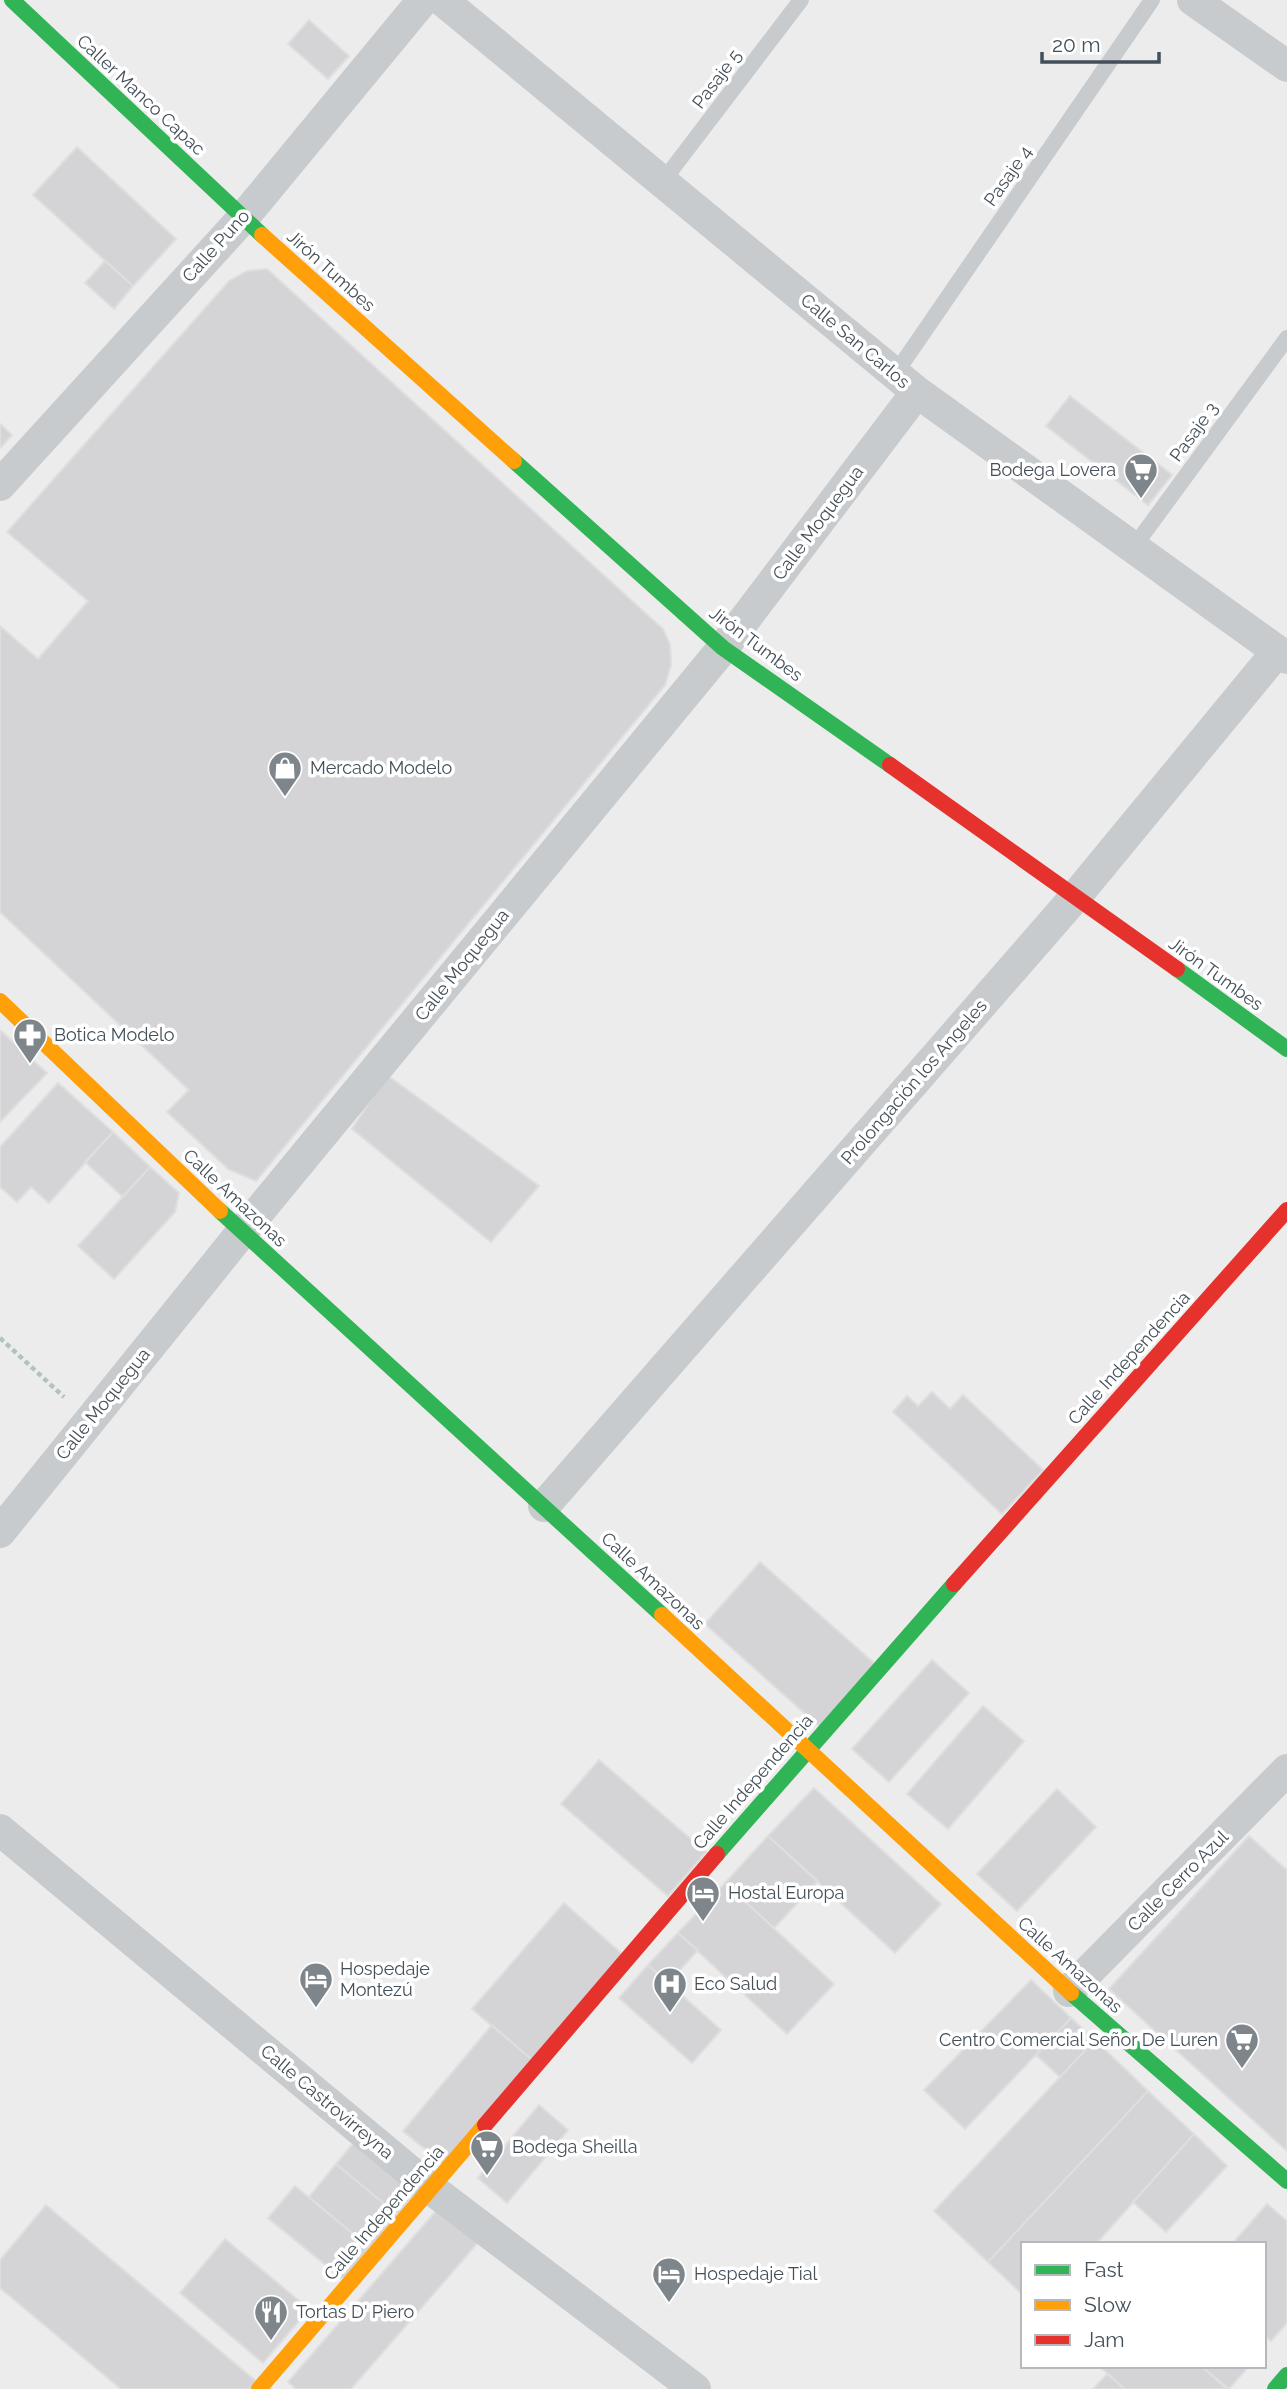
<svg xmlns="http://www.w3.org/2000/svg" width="1287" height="2389" font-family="Raleway,sans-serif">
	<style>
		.building { fill: #d4d4d7; stroke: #dededf; stroke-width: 2 }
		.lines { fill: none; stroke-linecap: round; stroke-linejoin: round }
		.path { stroke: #b4c2bd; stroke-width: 4.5; stroke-dasharray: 5 3.5; stroke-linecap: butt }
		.lane { stroke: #c8cbcd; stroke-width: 16 }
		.street { stroke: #c8cbcd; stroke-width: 32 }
		.fast { stroke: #30b455; stroke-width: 16 }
		.slow { stroke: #ff9f0a; stroke-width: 16 }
		.jam { stroke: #e5322d; stroke-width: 16 }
		.labels { text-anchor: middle; stroke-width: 7; stroke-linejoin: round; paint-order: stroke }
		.street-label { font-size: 18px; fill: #434f59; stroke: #fff }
		.poi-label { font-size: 18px; fill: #434f59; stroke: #fff; text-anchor: start }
	</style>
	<rect width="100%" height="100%" fill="#edecec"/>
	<path class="building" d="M309,20L349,56L328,79L288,44Z
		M77,147L176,239L133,286L33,195Z
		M105,261L133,286L114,309L85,283Z
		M267,269L663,629L670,644L671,665L665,685L256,1181L228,1169L167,1112L189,1090L0,912V626L38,659L88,601L7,532L229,281L247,271Z
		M1070,396L1172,475L1148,505L1046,426Z
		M0,424L12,435L0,448Z
		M1,1031L47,1073L0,1122V1032Z
		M387,1075L539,1186L491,1242L352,1129Z
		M58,1083L113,1132L49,1203L31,1187L17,1202L0,1187V1147Z
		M113,1132L150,1167L123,1197L85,1162Z
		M150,1167L179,1193L175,1212L114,1279L78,1246Z
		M932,1392L950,1409L963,1395L1043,1470L1002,1514L893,1412L907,1396L918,1406Z
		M760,1562L882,1670L821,1728L705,1624Z
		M932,1660L969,1693L889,1782L852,1749Z
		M983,1706L1024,1741L948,1829L907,1794Z
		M599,1760L706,1852L668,1896L561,1804Z
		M814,1788L941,1904L895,1953L768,1836Z
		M1057,1789L1096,1827L1017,1911L977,1874Z
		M768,1836L818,1881L774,1928L725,1883Z
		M1249,1836L1287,1870V2151L1109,1989Z
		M725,1883L834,1984L787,2034L678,1933Z
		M564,1903L628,1959L537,2064L472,2009Z
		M678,1933L698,1950L668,1983L648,1965Z
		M648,1965L721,2030L692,2063L619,1998Z
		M1031,1980L1071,2018L965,2129L924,2090Z
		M1071,2018L1095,2040L1060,2077L1036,2055Z
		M492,2025L537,2064L448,2168L403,2131Z
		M1095,2040L1148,2091L988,2262L934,2211Z
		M1148,2091L1194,2134L1096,2244H1023V2295L988,2262Z
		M539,2105L568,2130L507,2203L478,2178Z
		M1194,2134L1227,2166L1166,2232L1133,2202Z
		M360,2135L417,2191L398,2215L336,2164Z
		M336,2164L398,2215L370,2248L309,2197Z
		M295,2186L370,2248L344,2280L268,2218Z
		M442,2204L482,2238L351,2389H296L288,2382Z
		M1267,2204L1287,2221V2323L1271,2341L1264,2335V2244H1232Z
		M46,2205L257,2382L251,2389H121L0,2288V2260Z
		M225,2239L309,2309L263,2363L180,2293Z
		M1099,2366H1201L1227,2389H1125Z
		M1201,2366H1249L1229,2389Z
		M1107,2374L1125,2389H1093Z"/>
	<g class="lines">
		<path class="path" d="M0,1338L64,1397"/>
		<path class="lane" d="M663,181L801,0
			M895,374L1152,0
			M1133,548L1287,338"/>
		<path class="street" d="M442,0L917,392L1287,658
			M1193,0L1287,66
			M0,485L243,218L423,0
			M544,1506L1076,896L1277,652
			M0,1532L242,1232L723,648L917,392
			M0,1830L430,2188L695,2389
			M1069,1991L1287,1770"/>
		<path class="fast" d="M12,0L262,235
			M514,461L723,648L890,765
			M1177,969L1287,1049
			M220,1211L662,1615
			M717,1854L954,1584
			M1071,1993L1287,2181
			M1275,2389L1287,2375"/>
		<path class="slow" d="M262,235L514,461
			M0,1001L220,1211
			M662,1615L1071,1993
			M259,2389L485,2125"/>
		<path class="jam" d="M890,765L1177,969
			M954,1584L1287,1210
			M485,2125L717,1854"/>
	</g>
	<defs>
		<g id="supermarket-pin" transform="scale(1.75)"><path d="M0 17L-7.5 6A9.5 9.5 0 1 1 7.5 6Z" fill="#7e868c" stroke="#fff"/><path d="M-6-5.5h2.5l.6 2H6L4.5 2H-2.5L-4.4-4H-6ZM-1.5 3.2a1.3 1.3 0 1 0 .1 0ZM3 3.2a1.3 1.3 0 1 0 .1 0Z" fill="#fff"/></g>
		<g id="shop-pin" transform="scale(1.75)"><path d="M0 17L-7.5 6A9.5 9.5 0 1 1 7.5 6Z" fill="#7e868c" stroke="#fff"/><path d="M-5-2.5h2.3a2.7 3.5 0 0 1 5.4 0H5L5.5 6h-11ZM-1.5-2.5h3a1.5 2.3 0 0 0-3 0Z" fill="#fff"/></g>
		<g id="pharmacy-pin" transform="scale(1.75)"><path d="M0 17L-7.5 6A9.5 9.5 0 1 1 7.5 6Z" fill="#7e868c" stroke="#fff"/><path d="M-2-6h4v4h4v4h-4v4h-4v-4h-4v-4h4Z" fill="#fff"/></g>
		<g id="hotel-pin" transform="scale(1.75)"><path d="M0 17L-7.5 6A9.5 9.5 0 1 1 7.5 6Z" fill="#7e868c" stroke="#fff"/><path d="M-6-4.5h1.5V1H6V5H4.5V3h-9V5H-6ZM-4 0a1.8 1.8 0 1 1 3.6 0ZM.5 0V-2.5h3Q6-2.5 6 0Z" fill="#fff"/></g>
		<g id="hospital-pin" transform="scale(1.75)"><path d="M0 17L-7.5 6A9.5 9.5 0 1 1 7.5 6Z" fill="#7e868c" stroke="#fff"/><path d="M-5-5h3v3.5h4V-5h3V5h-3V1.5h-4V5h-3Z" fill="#fff"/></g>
		<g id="restaurant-pin" transform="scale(1.75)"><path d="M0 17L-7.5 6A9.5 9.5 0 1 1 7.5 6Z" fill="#7e868c" stroke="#fff"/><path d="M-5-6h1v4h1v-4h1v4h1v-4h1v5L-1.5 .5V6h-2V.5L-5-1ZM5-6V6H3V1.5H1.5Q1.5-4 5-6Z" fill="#fff"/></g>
	</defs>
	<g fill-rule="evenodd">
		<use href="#supermarket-pin" x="1141" y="470"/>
		<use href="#shop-pin" x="285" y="768"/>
		<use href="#pharmacy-pin" x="30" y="1035"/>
		<use href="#hotel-pin" x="703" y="1893"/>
		<use href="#hotel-pin" x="316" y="1979"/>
		<use href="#hospital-pin" x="670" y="1984"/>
		<use href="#supermarket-pin" x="1242" y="2040"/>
		<use href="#supermarket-pin" x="487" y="2147"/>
		<use href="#hotel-pin" x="669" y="2274"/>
		<use href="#restaurant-pin" x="271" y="2312"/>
	</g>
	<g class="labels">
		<g class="street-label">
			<text transform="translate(717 79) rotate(-53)" y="6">Pasaje 5</text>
			<text transform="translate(141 95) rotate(43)" y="6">Caller Manco Capac</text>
			<text transform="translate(1008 176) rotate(-55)" y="6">Pasaje 4</text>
			<text transform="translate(216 246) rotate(-48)" y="6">Calle Puno</text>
			<text transform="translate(331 271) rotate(42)" y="6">Jirón Tumbes</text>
			<text transform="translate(855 341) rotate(40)" y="6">Calle San Carlos</text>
			<text transform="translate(1194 432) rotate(-54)" y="6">Pasaje 3</text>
			<text transform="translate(818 523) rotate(-53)" y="6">Calle Moquegua</text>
			<text transform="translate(756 644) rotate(37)" y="6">Jirón Tumbes</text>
			<text transform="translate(462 965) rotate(-51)" y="6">Calle Moquegua</text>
			<text transform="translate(1216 974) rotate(36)" y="6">Jirón Tumbes</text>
			<text transform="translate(914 1082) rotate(-49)" y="6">Prolongación los Angeles</text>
			<text transform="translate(235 1198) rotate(43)" y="6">Calle Amazonas</text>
			<text transform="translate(1129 1358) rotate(-48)" y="6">Calle Independencia</text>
			<text transform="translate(103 1404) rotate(-51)" y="6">Calle Moquegua</text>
			<text transform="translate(653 1581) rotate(43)" y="6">Calle Amazonas</text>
			<text transform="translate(753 1782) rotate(-49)" y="6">Calle Independencia</text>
			<text transform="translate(1178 1881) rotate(-45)" y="6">Calle Cerro Azul</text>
			<text transform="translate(1070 1965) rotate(42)" y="6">Calle Amazonas</text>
			<text transform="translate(327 2102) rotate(40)" y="6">Calle Castrovirreyna</text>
			<text transform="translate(384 2213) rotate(-49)" y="6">Calle Independencia</text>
		</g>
		<g class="poi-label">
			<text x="1116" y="476" text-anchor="end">Bodega Lovera</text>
			<text x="310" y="774">Mercado Modelo</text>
			<text x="54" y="1041">Botica Modelo</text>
			<text x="728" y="1899">Hostal Europa</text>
			<text x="340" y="1975">Hospedaje<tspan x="340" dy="21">Montezú</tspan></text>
			<text x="694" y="1990">Eco Salud</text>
			<text x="1218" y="2046" text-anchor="end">Centro Comercial Señor De Luren</text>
			<text x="512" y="2153">Bodega Sheilla</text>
			<text x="694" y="2280">Hospedaje Tial</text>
			<text x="296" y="2318">Tortas D' Piero</text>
		</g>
	</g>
	<rect x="1021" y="2242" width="245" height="126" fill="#ffffff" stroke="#b4b9bd" stroke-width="2"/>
	<rect x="1035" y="2265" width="35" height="10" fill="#30b455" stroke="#b4b9bd" stroke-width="2"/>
	<text x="1084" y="2277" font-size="21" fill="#434f59">Fast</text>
	<rect x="1035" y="2300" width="35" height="10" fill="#ff9f0a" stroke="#b4b9bd" stroke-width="2"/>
	<text x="1084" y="2312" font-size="21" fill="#434f59">Slow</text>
	<rect x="1035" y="2335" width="35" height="10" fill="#e5322d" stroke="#b4b9bd" stroke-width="2"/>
	<text x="1084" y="2347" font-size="21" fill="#434f59">Jam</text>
	<path d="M1042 52v10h117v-10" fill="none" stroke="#434f59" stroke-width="3.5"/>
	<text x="1052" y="52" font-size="21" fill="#434f59" stroke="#ffffff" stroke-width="5" paint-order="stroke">20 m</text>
</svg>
